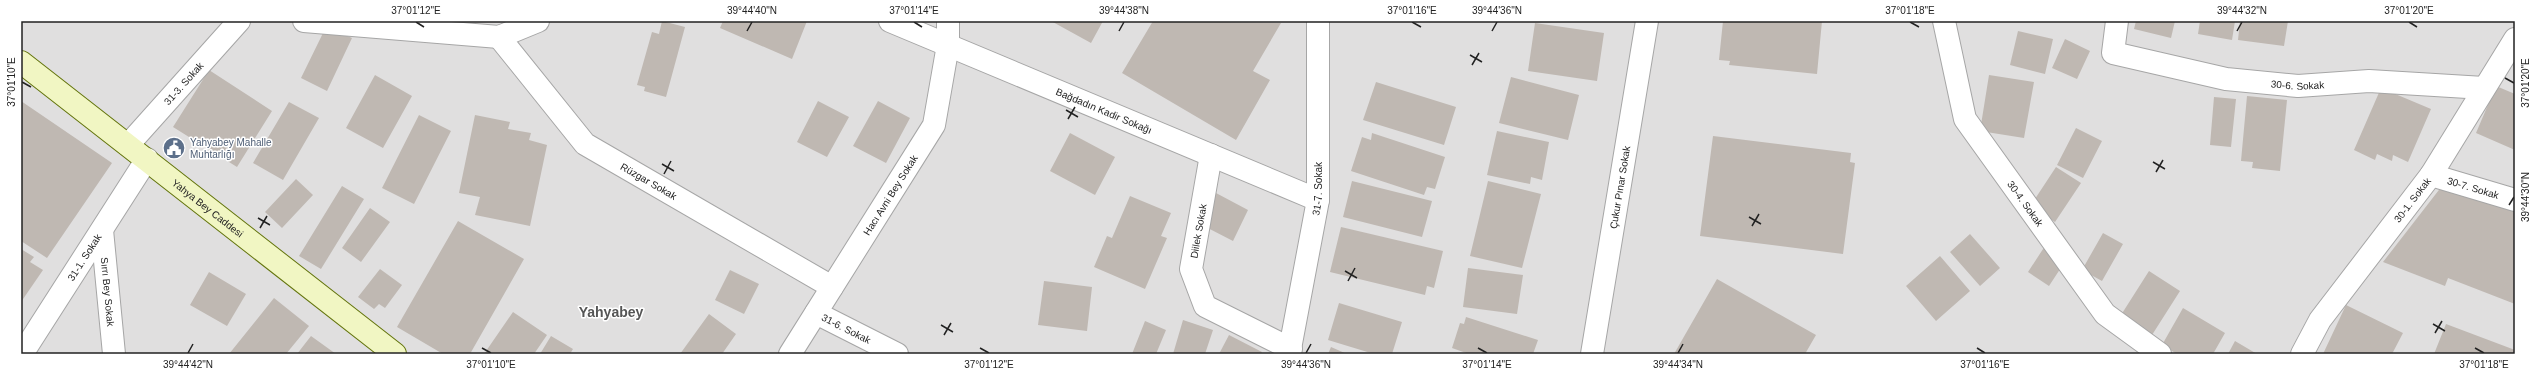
<svg xmlns="http://www.w3.org/2000/svg" width="2536" height="375" font-family="Arial,sans-serif">
	<style>
		.residential { fill: #e0dfdf }
		.building { fill: #bfb8b2 }
		.lines { fill: none; stroke-linecap: round; stroke-linejoin: round }
		.street-casing { stroke: #a6a6a6; stroke-width: 24 }
		.secondary-casing { stroke: #64750d; stroke-width: 24 }
		.street { stroke: #fff; stroke-width: 22 }
		.secondary { stroke: #f1f6c3; stroke-width: 22 }
		.ticks { fill: none; stroke: #222; stroke-width: 1.5 }
		.labels { text-anchor: middle; stroke-width: 3; stroke-linejoin: round; paint-order: stroke }
		.street-label { font-size: 10px; fill: #222; stroke: #fff }
		.service-label { font-size: 10px; fill: #4e5e75; stroke: #fff; text-anchor: start }
		.district-label { font-size: 14px; font-weight: bold; fill: #555; stroke: #fff }
		.neatline { fill: none; stroke: #222; stroke-width: 1.5 }
		.ticks-label { font-size: 10px; text-anchor: middle; fill: #222 }
	</style>
	<rect width="100%" height="100%" fill="#f1efea"/>
	<path class="residential" d="M21,21H2515V354H21Z"/>
	<path class="building" d="M662,21L685,27L666,97L644,91L645,87L637,85L652,32L659,34Z
		M723,21H807L792,59L720,28Z
		M1051,21H1103L1091,43Z
		M1153,21L1281,23L1253,71L1270,80L1236,140L1122,73Z
		M1723,21H1822L1817,74L1729,65L1730,61L1719,60Z
		M2136,21H2175L2171,38L2134,29Z
		M2200,21H2235L2232,40L2198,34Z
		M2240,21H2288L2284,46L2238,40Z
		M1535,23L1604,33L1597,81L1528,71Z
		M334,30L352,38L327,91L301,78L324,31L332,35Z
		M2018,31L2053,39L2045,74L2010,65Z
		M2065,39L2090,51L2077,79L2052,68Z
		M209,70L272,111L237,167L173,127Z
		M375,75L412,96L383,148L346,128Z
		M1989,75L2034,82L2024,138L1980,131Z
		M1511,77L1579,95L1568,140L1499,123Z
		M1376,82L1456,107L1444,145L1363,120Z
		M2496,86L2515,94V150L2476,133Z
		M2381,88L2431,109L2408,162L2393,155L2392,161L2377,154L2375,160L2354,150Z
		M2247,96L2287,100L2280,171L2252,168L2253,162L2241,161Z
		M2214,97L2236,99L2231,147L2210,145Z
		M21,101L112,163L47,258L21,241Z
		M818,101L849,117L827,157L797,142Z
		M878,101L910,118L886,163L853,146Z
		M289,102L319,118L283,180L253,163Z
		M419,115L451,131L414,204L382,188Z
		M475,115L510,122L508,129L531,133L529,140L547,145L530,226L475,215L480,197L459,193Z
		M2076,128L2102,141L2083,178L2057,165Z
		M1497,131L1549,142L1542,180L1531,177L1530,184L1487,175Z
		M1070,133L1115,157L1095,195L1050,171Z
		M1372,133L1445,157L1435,189L1427,187L1424,195L1351,171L1362,137L1371,140Z
		M1713,136L1851,153L1850,162L1855,163L1843,254L1700,236Z
		M2056,167L2081,183L2055,222L2031,205Z
		M296,179L313,195L282,228L265,212Z
		M1352,181L1432,201L1422,237L1343,217Z
		M1488,181L1541,194L1522,268L1470,256Z
		M342,186L364,199L321,269L299,256Z
		M2442,186L2515,206V304L2448,278L2445,286L2383,262Z
		M1216,193L1248,210L1233,241L1200,224Z
		M1130,196L1171,213L1161,236L1167,238L1145,289L1094,267L1107,236L1112,238Z
		M370,208L390,222L361,262L342,248Z
		M458,221L524,259L470,354H443L397,327Z
		M1341,227L1443,251L1434,288L1427,286L1425,295L1330,272Z
		M2103,233L2123,244L2102,281L2082,270Z
		M1970,234L2000,268L1980,286L1950,252Z
		M2045,246L2066,260L2049,286L2028,272Z
		M21,249L34,257L30,262L43,270L21,302Z
		M1940,256L1970,291L1936,321L1906,286Z
		M1468,268L1523,275L1517,314L1463,307Z
		M380,269L402,285L385,308L379,304L374,309L358,297Z
		M730,270L759,284L744,314L715,300Z
		M2149,271L2180,291L2152,335L2121,315Z
		M209,272L246,294L227,326L190,305Z
		M1717,279L1816,335L1805,354H1674Z
		M1044,281L1092,287L1087,331L1038,325Z
		M274,298L309,326L286,354H229Z
		M1339,303L1402,322L1392,354H1374L1328,340Z
		M2346,305L2403,333L2392,354H2323Z
		M2183,308L2225,333L2213,354H2177L2162,345Z
		M513,312L547,335L534,354H484Z
		M709,314L736,334L722,354H680Z
		M1466,317L1538,340L1533,354H1469L1452,348L1460,323L1464,324Z
		M1183,320L1213,330L1205,354H1173Z
		M1145,321L1166,330L1156,354H1132Z
		M2446,324L2515,350V354H2434Z
		M1229,335L1262,352L1261,354H1219Z
		M311,336L336,354H297Z
		M551,336L573,349L570,354H540Z
		M2235,341L2257,354H2228Z
		M1331,347L1347,354H1328Z"/>
	<g class="lines">
		<g class="street-casing">
			<g id="street">
				<path d="M304,21L499,37L538,21"/>
				<path id="s1" d="M890,21L1318,200"/>
				<path id="s2" d="M1944,21L1965,119L2105,314L2160,354"/>
				<path id="s3" d="M2117,21L2113,53L2226,79L2298,86L2369,81L2484,88"/>
				<path id="s4" d="M499,37L585,144L832,287"/>
				<path id="s5" d="M128,145L239,21"/>
				<path d="M1211,155L1191,269L1205,306L1291,349"/>
				<path id="s6" d="M2431,175L2515,200"/>
				<path id="s7" d="M102,230L114,354"/>
				<path id="s8" d="M816,313L897,354"/>
				<path id="s9" d="M22,354L147,159"/>
				<path id="s10" d="M790,354L934,125L948,45V21"/>
				<path id="s11" d="M1289,354L1318,200V21"/>
				<path id="s12" d="M1592,354L1647,21"/>
				<path id="s13" d="M2302,354L2320,320L2431,175L2515,39"/>
			</g>
		</g>
		<g class="secondary-casing">
			<g id="secondary">
				<path id="s14" d="M21,62L395,354"/>
			</g>
		</g>
		<use href="#street" class="street"/>
		<use href="#secondary" class="secondary"/>
	</g>
	<path class="ticks" d="M416,22L424,27M914,22L922,27M1412,22L1421,27M1910,22L1919,27M2409,22L2417,27M747,31L752,22M1119,31L1124,22M1492,31L1497,22M2237,31L2242,22M1470,55L1482,62M1472,65L1479,53M2505,78L2514,83M22,82L31,87M1066,110L1078,117M1068,119L1075,107M2153,162L2165,169M662,164L674,171M2156,172L2163,160M664,174L671,161M2509,205L2514,197M1749,217L1761,224M258,218L270,225M1752,226L1759,214M260,228L267,216M1345,271L1357,278M1348,281L1355,268M2433,324L2445,331M941,325L953,332M2435,333L2442,321M944,335L951,323M482,348L491,353M980,348L989,353M1478,348L1487,353M1977,348L1985,353M2475,348L2484,353M188,353L193,344M1306,353L1311,344M1678,353L1683,344"/>
	<defs>
		<g id="civic-disc" transform="scale(1.15)"><circle r="9.5" fill="#5c6f8a" stroke="#fff"/><path d="M-.6-6.5H3V-4.5H.6V-3L4-1V1h2V6H-6V1h2V-1L-.6-3ZM-1.2 2.5V6h2.4V2.5Z" fill="#fff"/></g>
	</defs>
	<g fill-rule="evenodd">
		<use href="#civic-disc" x="174" y="148"/>
	</g>
	<g class="labels">
		<g class="street-label">
			<text dy="4" stroke="none"><textPath href="#s5" startOffset="83">31-3. Sokak</textPath></text>
			<text dy="4" stroke="none"><textPath href="#s3" startOffset="220">30-6. Sokak</textPath></text>
			<text dy="4" stroke="none"><textPath href="#s1" startOffset="232">Bağdadın Kadir Sokağı</textPath></text>
			<text dy="4" stroke="none"><textPath href="#s4" startOffset="211">Rüzgar Sokak</textPath></text>
			<text dy="4" stroke="none"><textPath href="#s6" startOffset="44">30-7. Sokak</textPath></text>
			<text dy="4" stroke="none"><textPath href="#s12" startOffset="169">Çukur Pınar Sokak</textPath></text>
			<text dy="4" stroke="none"><textPath href="#s11" startOffset="168">31-7. Sokak</textPath></text>
			<text dy="4" stroke="none"><textPath href="#s10" startOffset="188">Hacı Avni Bey Sokak</textPath></text>
			<text dy="4" stroke="none"><textPath href="#s13" startOffset="190">30-1. Sokak</textPath></text>
			<text dy="4" stroke="none"><textPath href="#s2" startOffset="204">30-4. Sokak</textPath></text>
			<text dy="4" stroke="none"><textPath href="#s14" startOffset="237">Yahya Bey Caddesi</textPath></text>
			<text transform="translate(1198 231) rotate(-80)" y="4">Diilek Sokak</text>
			<text dy="4" stroke="none"><textPath href="#s9" startOffset="115">31-1. Sokak</textPath></text>
			<text dy="4" stroke="none"><textPath href="#s7" startOffset="62">Sırrı Bey Sokak</textPath></text>
			<text dy="4" stroke="none"><textPath href="#s8" startOffset="34">31-6. Sokak</textPath></text>
		</g>
		<g class="service-label">
			<text x="190" y="146">Yahyabey Mahalle<tspan x="190" dy="12">Muhtarlığı</tspan></text>
		</g>
		<g class="district-label">
			<text x="611" y="317">Yahyabey</text>
		</g>
	</g>
	<rect width="2536" height="375" fill="none" stroke="#ffffff" stroke-width="44"/>
	<rect x="22" y="22" width="2492" height="331" class="neatline"/>
	<g class="ticks-label">
		<text x="416" y="14">37°01'12"E</text>
		<text x="752" y="14">39°44'40"N</text>
		<text x="914" y="14">37°01'14"E</text>
		<text x="1124" y="14">39°44'38"N</text>
		<text x="1412" y="14">37°01'16"E</text>
		<text x="1497" y="14">39°44'36"N</text>
		<text x="1910" y="14">37°01'18"E</text>
		<text x="2242" y="14">39°44'32"N</text>
		<text x="2409" y="14">37°01'20"E</text>
		<text transform="translate(11 82) rotate(-90)" y="4">37°01'10"E</text>
		<text transform="translate(2525 83) rotate(-90)" y="4">37°01'20"E</text>
		<text transform="translate(2525 197) rotate(-90)" y="4">39°44'30"N</text>
		<text x="188" y="368">39°44'42"N</text>
		<text x="491" y="368">37°01'10"E</text>
		<text x="989" y="368">37°01'12"E</text>
		<text x="1306" y="368">39°44'36"N</text>
		<text x="1487" y="368">37°01'14"E</text>
		<text x="1678" y="368">39°44'34"N</text>
		<text x="1985" y="368">37°01'16"E</text>
		<text x="2484" y="368">37°01'18"E</text>
	</g>
</svg>
